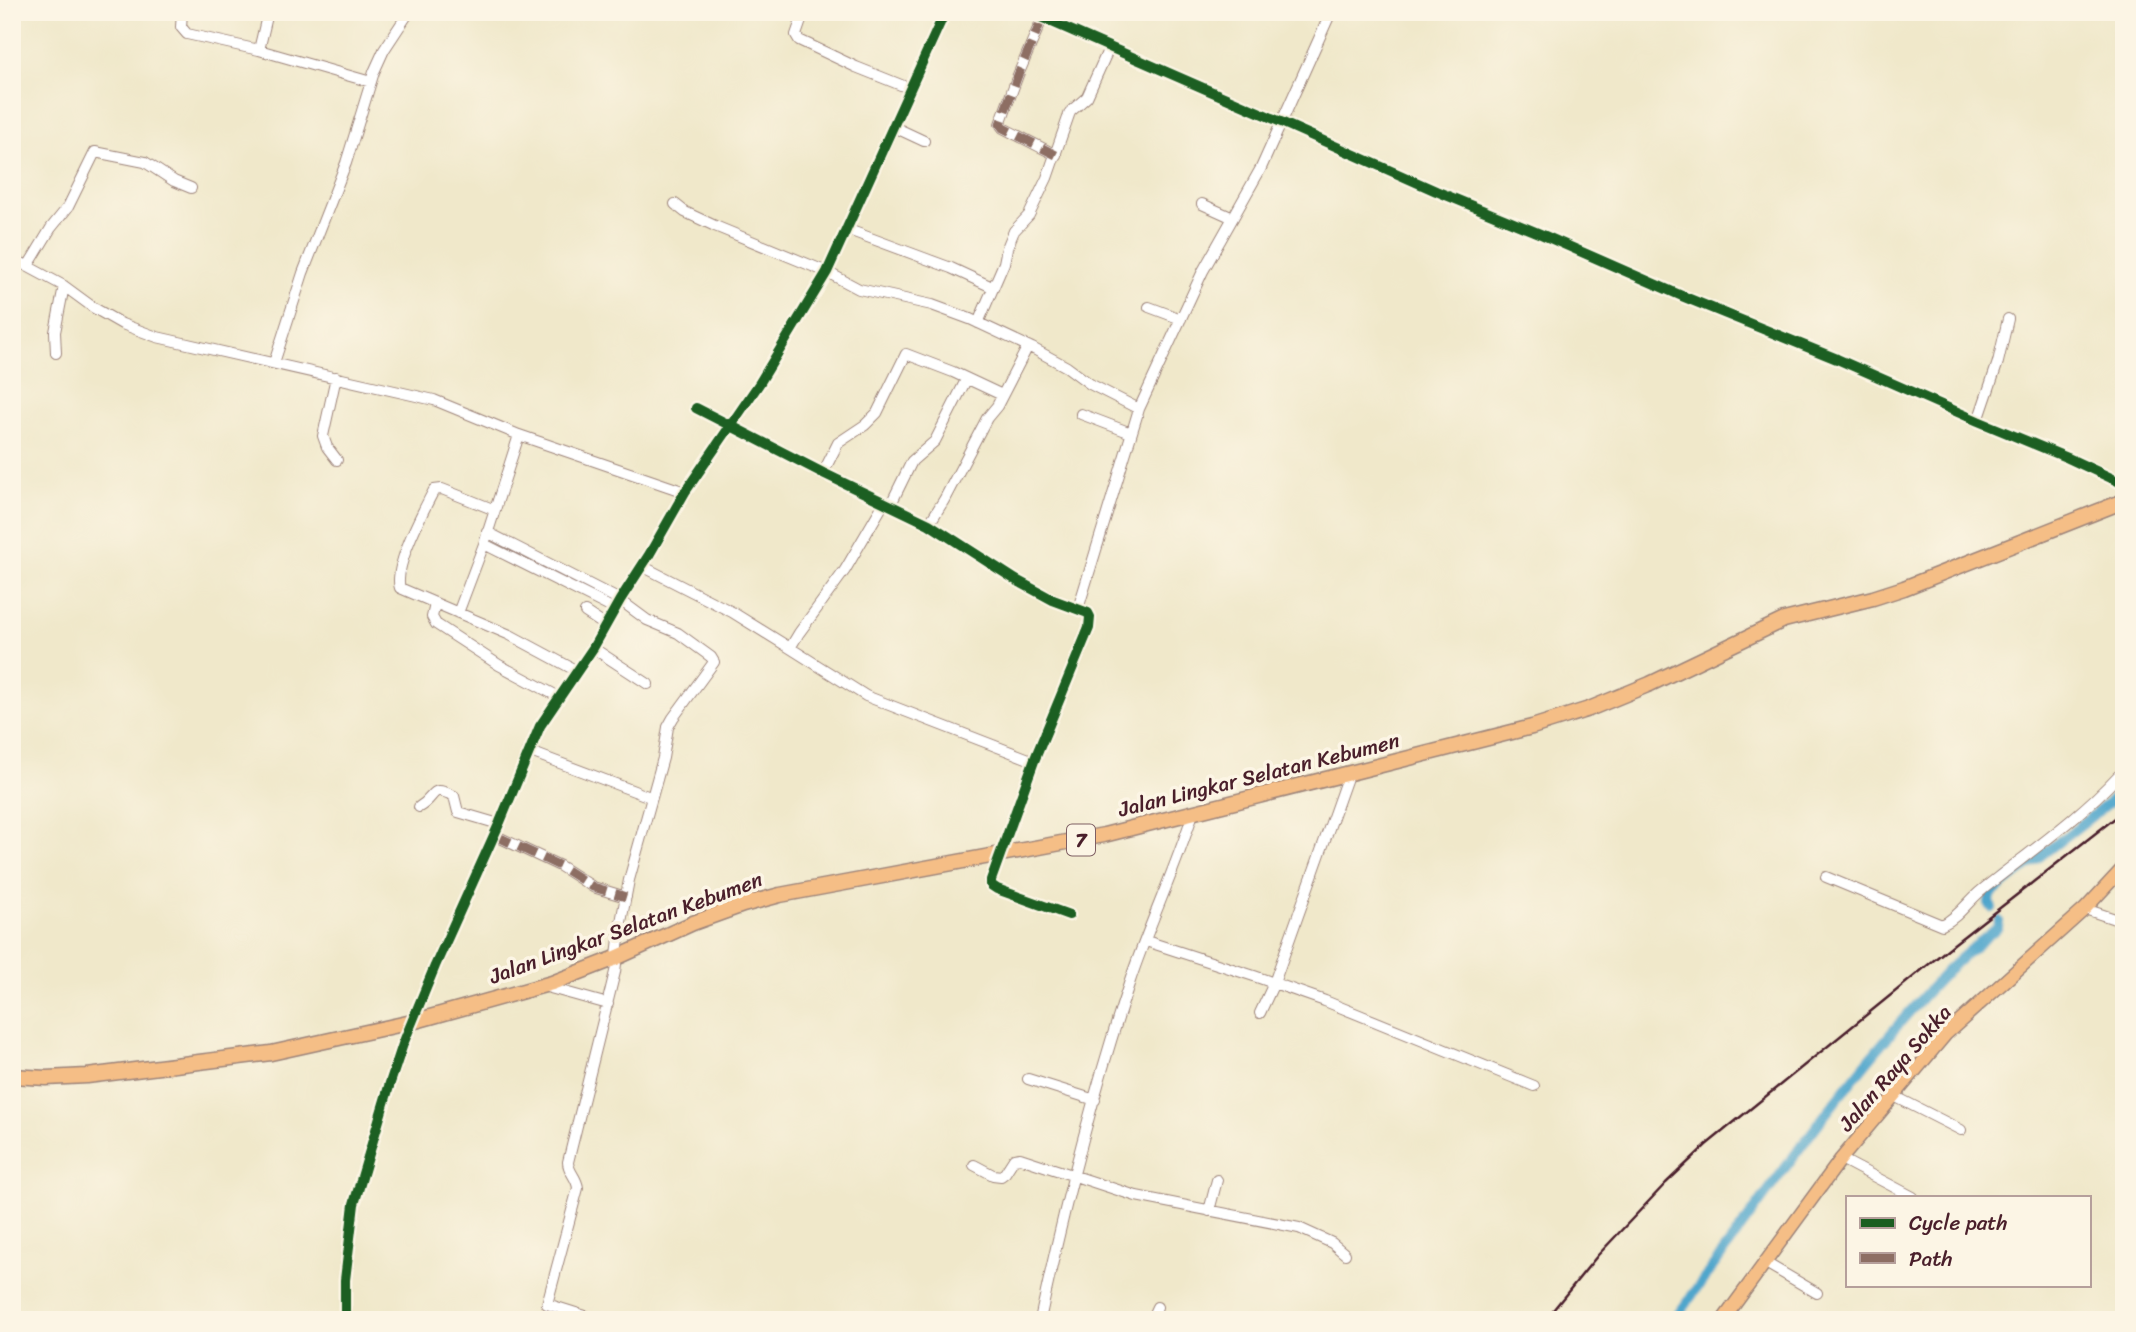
<svg xmlns="http://www.w3.org/2000/svg" width="2136" height="1332" font-family="Sriracha,sans-serif">
	<style>
		.lines { fill: none; stroke-linecap: round; stroke-linejoin: round }
		.canal { stroke: #4fa6cc; stroke-width: 10 }
		.minor-casing { stroke: #9d847a; stroke-width: 12 }
		.major-casing { stroke: #9d847a; stroke-width: 15 }
		.highway-casing { stroke: #9d847a; stroke-width: 17 }
		.minor { stroke: #fff; stroke-width: 10 }
		.major { stroke: #f5be86; stroke-width: 12 }
		.highway { stroke: #f5be86; stroke-width: 14 }
		.rail { stroke: #4a1f2b; stroke-width: 2.5 }
		.quiet { stroke: #8d6e63; stroke-width: 9; stroke-dasharray: 18 9; stroke-linecap: butt }
		.cycleway-casing { stroke: #fcf5e5; stroke-width: 15 }
		.cycleway { stroke: #1b5e20; stroke-width: 10 }
		.labels { text-anchor: middle; stroke-width: 7; stroke-linejoin: round; paint-order: stroke }
		.shield { fill: #fcf5e5; stroke: #7f5f63; stroke-width: 2 }
		.shield-label { font-size: 19px; font-weight: bold; fill: #4a1f2b }
		.street-label { font-size: 21px; fill: #4a1f2b; stroke: #fcf5e5 }
	</style>
	<rect width="100%" height="100%" fill="#fcf5e5"/>
	<filter id="ink" filterUnits="userSpaceOnUse"><feTurbulence type="fractalNoise" baseFrequency=".0143" numOctaves="2"/><feDisplacementMap in="SourceGraphic" scale="14" xChannelSelector="R" yChannelSelector="G"/><feConvolveMatrix kernelMatrix="1 2 1 2 8 2 1 2 1" color-interpolation-filters="sRGB"/></filter>
	<filter id="wash" filterUnits="userSpaceOnUse"><feTurbulence type="fractalNoise" baseFrequency=".00686" numOctaves="4" result="noise"/><feDisplacementMap in="SourceGraphic" scale="28" xChannelSelector="R" yChannelSelector="G"/><feGaussianBlur stdDeviation="1.57" result="paint"/><feColorMatrix in="noise" values="0 0 0 0 0 0 0 0 0 0 0 0 0 0 0 0 0 1.4 0 .05"/><feComposite in="paint" operator="in"/></filter>
	<g filter="url(#wash)">
		<rect width="100%" height="100%" fill="#f0e8ca"/>
		<g class="lines">
			<path class="canal" d="M1992,908L1989,903L1990,895L2109,803L2124,787
				M1674,1320C1761,1202 1845,1078 1946,972C1962,956 1981,942 1998,927L1999,921"/>
		</g>
	</g>
	<g filter="url(#ink)">
		<g class="lines">
			<g class="minor-casing">
				<path id="minor" d="M182,12L181,27L187,34L259,50L371,82
					M804,12L796,35L799,40L856,67L911,89
					M1029,12L1281,122L1436,191L1543,235L1682,296L1837,359L1978,421L2068,458L2124,484
					M1042,19L1018,75L1000,124L1003,128L1056,155
					M259,50L268,12
					M894,127L924,141
					M675,204L685,212L715,226L827,272L859,289L932,305L970,319L1032,348L1067,367L1090,384L1139,409
					M1202,204L1233,218
					M846,229L951,268L992,287
					M12,258L64,286L94,308L122,324L157,337L434,400L519,435L685,492
					M28,266L51,228L68,207L95,152L145,162L174,181L191,188
					M1149,307L1181,319
					M978,323L1004,263L1007,248L1014,231L1029,215L1047,178L1070,112L1087,97L1109,48
					M56,353L55,332L64,286
					M274,363L303,273L346,163L374,72L384,50L409,12
					M336,377L323,436L327,447L337,460
					M696,408L823,473L929,524L1016,580L1053,600L1088,613L1090,617L1089,628L1034,761L991,880V885L997,889L1069,915
					M1081,414L1131,433
					M1978,421L1998,362L2008,319
					M823,473L838,443L865,425L877,413L906,354L953,372L1002,395
					M884,503L845,570L799,633L790,648L866,696L1034,761
					M890,506L912,461L935,441L966,380
					M495,510L442,489L434,490C423,511 393,567 400,588L510,635L577,671
					M929,524L944,500L987,418L997,406L1028,346
					M487,532L620,600L647,620L678,633L711,657L714,662L673,718L668,727L663,758L629,880L621,922L615,972L568,1162C568,1172 577,1177 578,1188L547,1304L598,1320
					M484,544L614,609
					M642,566L732,612L790,648
					M435,604L432,617L436,624L499,665L559,697
					M1078,609L1139,409L1203,271L1261,168L1331,12
					M585,612L606,626
					M458,613L484,544L519,435
					M593,648L648,684
					M528,751L650,797
					M419,807C438,796 429,784 454,796L458,812L499,824
					M494,835L560,866L593,887L626,897
					M1826,877L1942,925C1959,917 1968,901 1982,890C2028,853 2078,819 2118,776L2124,778
					M2085,909L2124,922
					M1146,941L1254,976L1325,1001L1534,1086
					M543,986L608,1004
					M1260,1013L1274,983L1349,772
					M1028,1079L1095,1100
					M1894,1096L1961,1130
					M1841,1159L1913,1197
					M974,1165L993,1175L1001,1176L1005,1173L1014,1159L1020,1158L1136,1196L1299,1228L1332,1243L1345,1254
					M1209,1211L1217,1180
					M1764,1262L1817,1293
					M345,1320V1280L354,1204L390,1083L403,1044L435,966L500,822L540,726L593,648L620,600L649,555L685,492L759,384L827,272L945,12
					M1040,1320C1064,1207 1093,1093 1129,984C1148,926 1175,871 1193,813
					M1151,1320L1157,1307"/>
			</g>
			<g class="major-casing">
				<path id="major" d="M1723,1320L1841,1159L1946,1034L2085,909L2124,867"/>
			</g>
			<g class="highway-casing">
				<path id="highway" d="M12,1076L46,1078L87,1076L271,1053L412,1022L552,983L616,958L693,923L743,905L780,895L1104,835L1532,727L1589,709L1650,684L1784,620L1873,598L1904,588L2124,501"/>
			</g>
			<use href="#minor" class="minor"/>
			<use href="#major" class="major"/>
			<use href="#highway" class="highway"/>
			<path class="rail" d="M1545,1320L1598,1255L1666,1183L1706,1145L1955,943L2124,811"/>
			<path class="quiet" d="M802,17L804,12
				M1042,19L1018,75L1000,124L1003,128L1056,155
				M494,835L560,866L593,887L626,897"/>
			<g class="cycleway-casing">
				<path id="cycleway" d="M1029,12L1281,122L1436,191L1543,235L1682,296L1837,359L1978,421L2068,458L2124,484
					M696,408L823,473L929,524L1016,580L1053,600L1088,613L1090,617L1089,628L1034,761L991,880V885L997,889L1069,915
					M345,1320V1280L354,1204L390,1083L403,1044L435,966L500,822L540,726L593,648L620,600L649,555L685,492L759,384L827,272L945,12"/>
			</g>
			<use href="#cycleway" class="cycleway"/>
		</g>
	</g>
	<g class="labels">
		<rect class="shield" x="1067" y="824.5" width="28" height="31" rx="5"/>
		<g class="shield-label">
			<text x="1081" y="847">7</text>
		</g>
		<g class="street-label">
			<text transform="translate(1259 775) rotate(-14)" y="7">Jalan Lingkar Selatan Kebumen</text>
			<text transform="translate(626 928) rotate(-20)" y="7">Jalan Lingkar Selatan Kebumen</text>
			<text transform="translate(1895 1068) rotate(-49)" y="7">Jalan Raya Sokka</text>
		</g>
	</g>
	<rect width="2136" height="1332" fill="none" stroke="#fcf5e5" stroke-width="42"/>
	<rect x="1846" y="1196" width="245" height="91" fill="#fcf5e5" stroke="#b59f9b" stroke-width="2"/>
	<rect x="1860" y="1218" width="35" height="10" fill="#1b5e20" stroke="#b59f9b" stroke-width="2"/>
	<text x="1909" y="1230" font-size="21" fill="#4a1f2b">Cycle path</text>
	<rect x="1860" y="1253" width="35" height="10" fill="#8d6e63" stroke="#b59f9b" stroke-width="2"/>
	<text x="1909" y="1266" font-size="21" fill="#4a1f2b">Path</text>
</svg>
